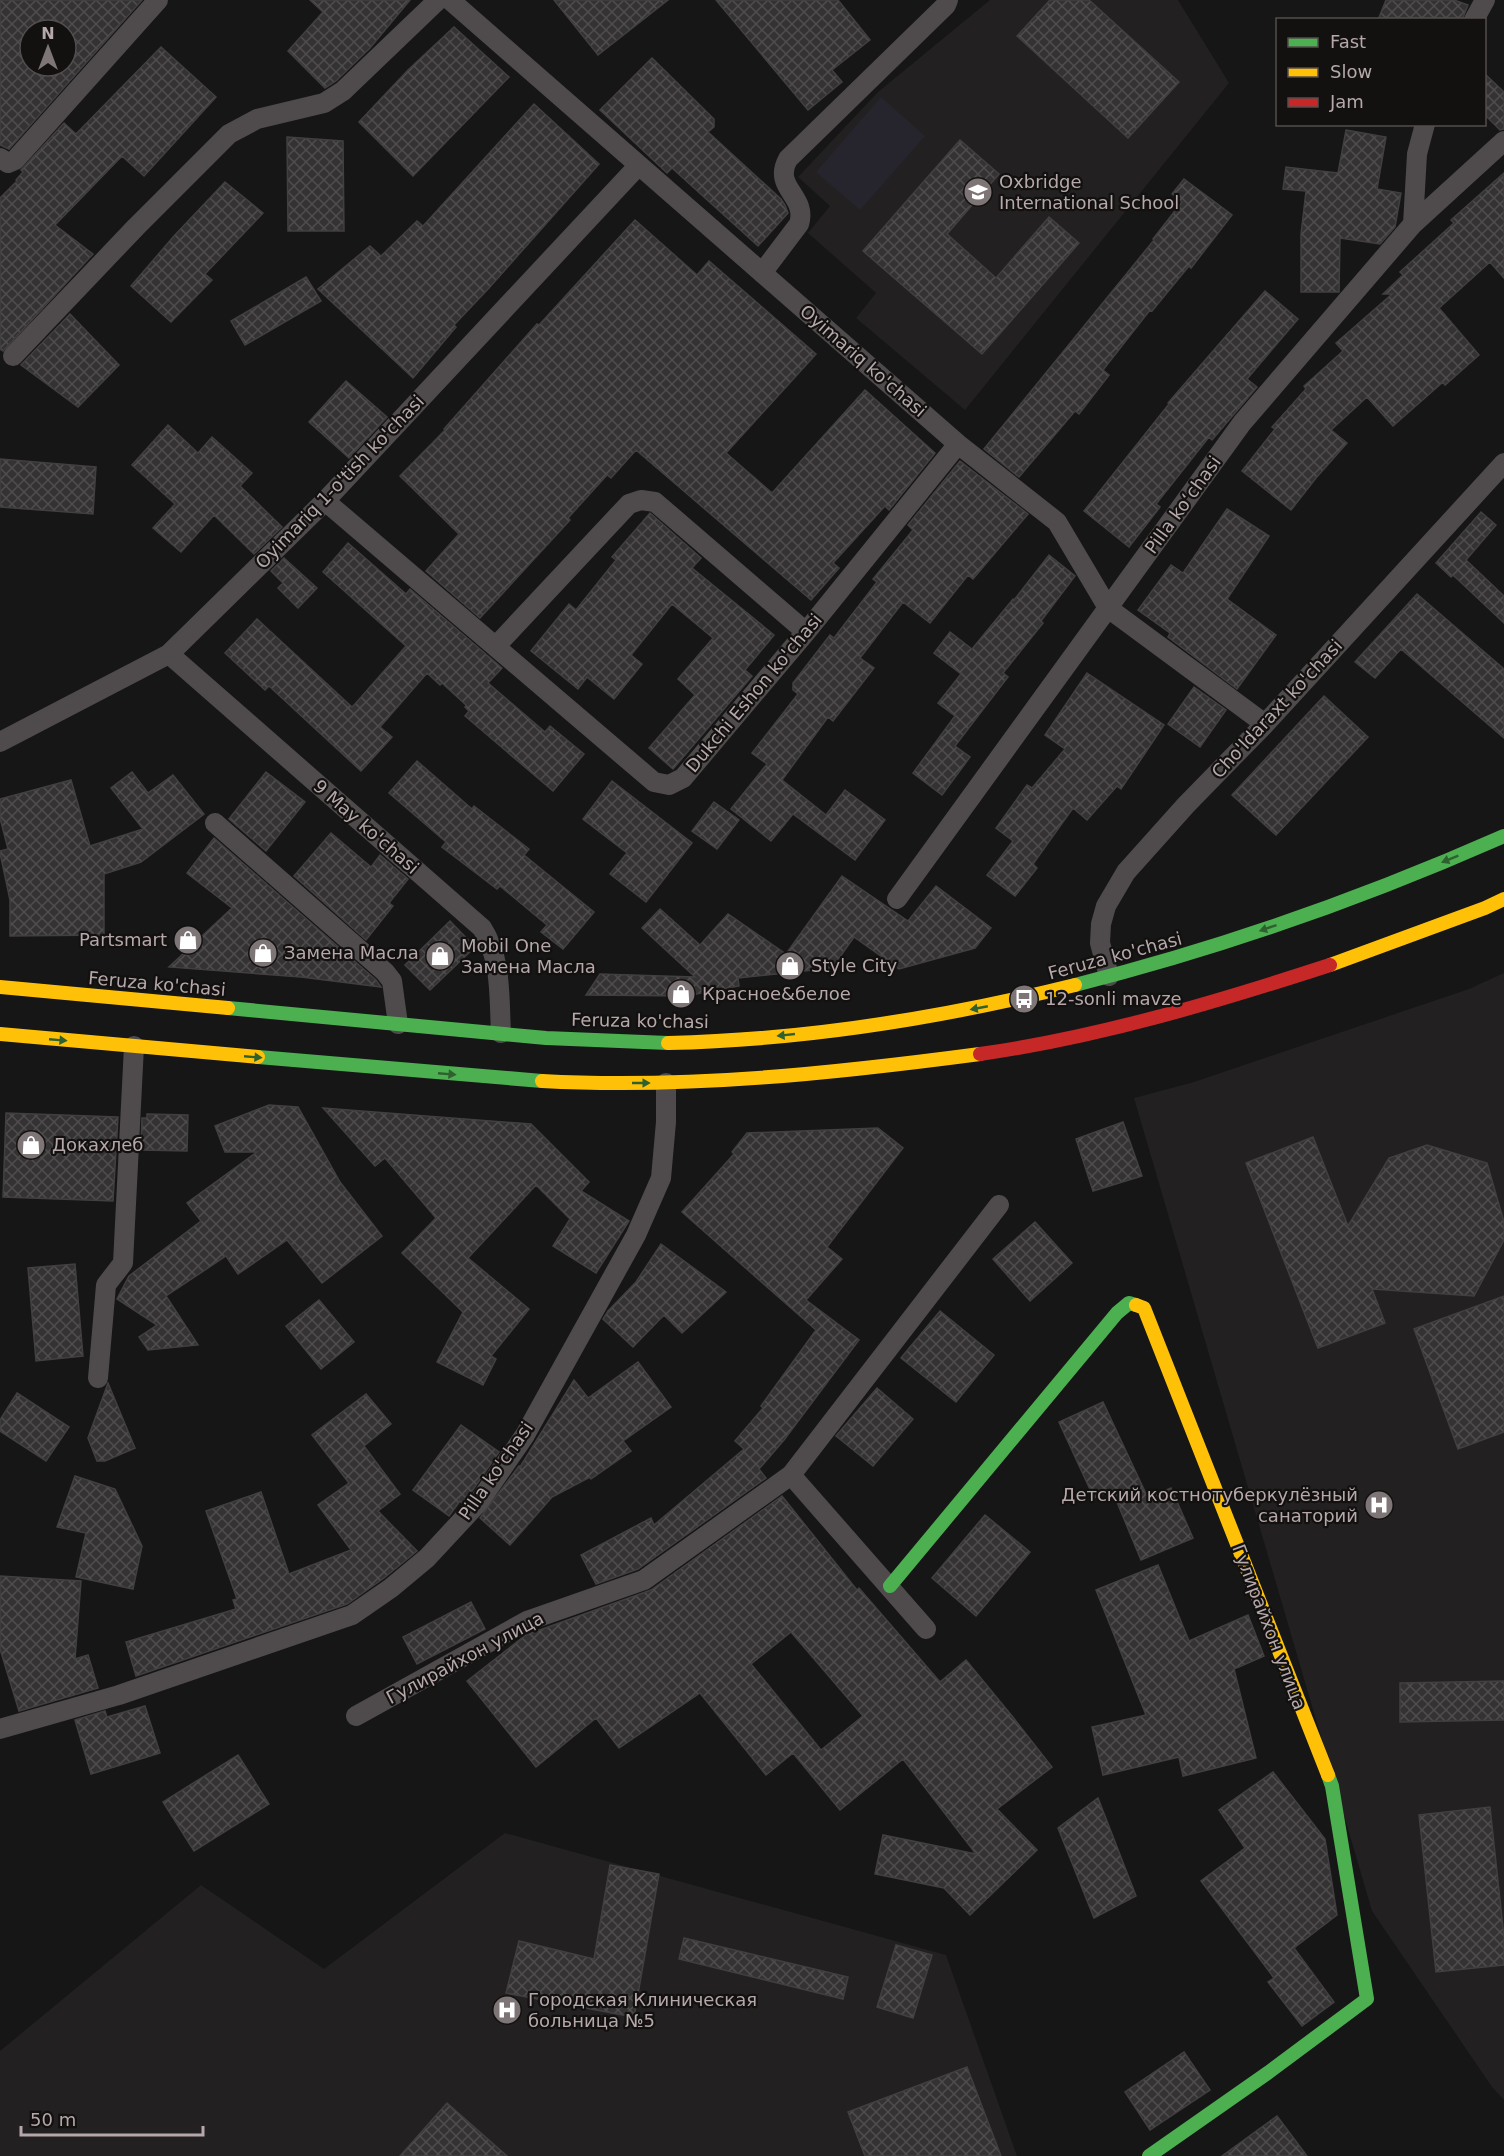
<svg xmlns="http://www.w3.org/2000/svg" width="1504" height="2156" font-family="'DejaVu Sans',sans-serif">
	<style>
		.built { fill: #222020 }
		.pitch { fill: #26242c }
		.building { fill: url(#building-cross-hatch); stroke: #423f40; stroke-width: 1.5; fill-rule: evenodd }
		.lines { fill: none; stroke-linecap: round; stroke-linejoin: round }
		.street { stroke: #4f4b4c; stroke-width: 20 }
		.fast { stroke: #4caf50; stroke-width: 14 }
		.slow { stroke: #ffc107; stroke-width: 14 }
		.jam { stroke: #c62828; stroke-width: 14 }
		.oneway { fill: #2f6030 }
		.labels { text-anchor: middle; stroke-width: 4.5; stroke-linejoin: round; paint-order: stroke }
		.poi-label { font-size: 18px; fill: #b6a8aa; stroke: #121110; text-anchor: start }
		.street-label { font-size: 18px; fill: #b6a8aa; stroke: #121110 }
	</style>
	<defs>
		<pattern id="building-cross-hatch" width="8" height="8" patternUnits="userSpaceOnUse" patternTransform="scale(1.5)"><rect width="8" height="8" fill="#343232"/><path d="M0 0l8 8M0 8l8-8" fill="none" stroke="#4f4d4d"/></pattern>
	</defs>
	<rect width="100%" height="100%" fill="#161616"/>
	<path class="built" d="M990,0H1178L1229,83L965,410L856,318L876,293L808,233L830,206L798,177L878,92Z
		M1504,973V2100L1492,2087L1372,1911L1134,1098L1194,1082L1469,989Z
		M505,1833L946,1955L1017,2156H0V2051L201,1885L324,1969Z"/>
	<path class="pitch" d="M881,97L925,136L860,210L816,172Z"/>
	<path class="building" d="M0,0H142L9,149L0,145ZM30,30H66V66H30Z
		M310,0H410L370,48L336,81L325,88L288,51L323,12Z
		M554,0H668L598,55Z
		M716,0H838L870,40L832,70L842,82L808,110Z
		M1050,0H1089L1179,82L1128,138L1017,36Z
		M1386,0H1454L1468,5L1462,20H1378Z
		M454,27L509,77L413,176L359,122L408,70Z
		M161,47L216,97L144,176L122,156L55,225L93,254L3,351L0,349V198L17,181L16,180L23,172L21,170L64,123L76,134Z
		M652,58L714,119V127L708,132L781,199L785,205L788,213L758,246L672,168L667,173L600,110Z
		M1485,74L1504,92V129L1500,130L1485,115Z
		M534,104L599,164L489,288L454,325L456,327L413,378L318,289L370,246L381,256L417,221L423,226Z
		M1346,130L1386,137L1377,189L1401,193L1395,227L1380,244L1340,238L1339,292H1301V234L1306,191L1283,189L1286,167L1338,173Z
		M287,137L343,141L344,231H288Z
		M960,140L999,174L947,234L996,278L1049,217L1079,243L982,354L863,251Z
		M1504,173V278L1490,262L1439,308L1479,355L1445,385L1443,382L1393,426L1367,397L1331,430L1347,443L1316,478L1291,510L1242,471L1275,429L1272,427L1306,389L1304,386L1343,351L1336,343L1392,294H1383L1403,275L1400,272L1454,223L1451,220Z
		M1184,179L1232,215L1191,268L1189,266L1152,311L1150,310L1103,370L1109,375L1079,414L1075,411L1019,477L984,449L1154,240L1153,239L1182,202L1172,194Z
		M225,182L263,213L205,274L212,280L171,322L131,286L174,236Z
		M635,220L697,275L709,261L816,354L726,453L772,493L865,390L935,453L889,510L885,506L833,563L839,568L811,600L636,450L611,478L607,475L568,518L570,520L480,618L426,571L459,534L400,476L445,430L444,429L537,324L539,325Z
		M306,277L321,301L245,345L231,321Z
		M1265,291L1298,319L1247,379L1257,387L1212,440L1209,437L1156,504L1160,507L1129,547L1084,511L1169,404L1168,403Z
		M70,314L119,365L78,407L21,365Z
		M346,381L387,417L349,458L309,422Z
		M168,425L198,453L212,437L252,473L240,486L282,527L254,554L214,515L181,552L153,528L175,504L132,465Z
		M0,459L96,467L93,514L0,507Z
		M960,461L1028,514L973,579L968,575L930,623L903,602L860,658L874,668L833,721L828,717L782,780L826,815L845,790L885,820L855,860L793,814L771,841L731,809L767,764L752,753L798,694L793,690V683L830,635L834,638L877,582L873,579L913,530L908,525Z
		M1227,509L1269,536L1227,599L1276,635L1237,689L1168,637L1170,633L1138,610L1171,565L1183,573Z
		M1481,512L1496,525L1466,560L1504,596V623L1453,575L1451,577L1436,563Z
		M650,513L701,558L692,568L774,635L745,670L752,676L673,769L649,748L695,695L678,679L713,638L672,604L631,655L642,664L614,699L587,677L578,689L531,651L569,604L576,610L616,560L612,557Z
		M348,543L406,594L410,589L502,668L488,683L545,732L550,726L584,754L553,791L465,716L469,711L465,707L466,705L442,683L440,685L427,673L380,727L392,737L361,771L269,686L265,690L225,653L257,619L352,707L355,704L406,646L323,572Z
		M1049,555L1075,576L1041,621L1043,623L1003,673L1008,677L955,746L970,757L942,795L913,773L955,716L938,703L961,674L934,653L950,632L972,649L1013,599L1014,600Z
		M284,558L317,588L298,608L278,588L283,583L271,571Z
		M1417,594L1504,669V738L1401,649L1375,678L1355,662Z
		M1087,673L1164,725L1121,789L1117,786L1087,820L1073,808L1033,864L1037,868L1015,896L987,875L1013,841L996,828L1027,785L1032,788L1065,749L1045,735Z
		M1194,687L1226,710L1200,747L1168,724Z
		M1324,696L1368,737L1276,835L1232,795Z
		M417,761L472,809L474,806L529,849L524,855L594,912L563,949L541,932L547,925L500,886L497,889L442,847L446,842L389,793Z
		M132,772L148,793L173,775L204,814L141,862L104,874V935L10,936V900L0,853V851L8,849L0,818V799L71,780L90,846L143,829L111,788Z
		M266,772L305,802L266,851L229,819Z
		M612,781L692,843L646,902L610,874L627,853L583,819Z
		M714,802L739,820L717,849L692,831Z
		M331,833L371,867L380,855L408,879L389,903L393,906L366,940L294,876Z
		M214,838L376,980L381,987L301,977L169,967L232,908L187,873Z
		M842,876L908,921L936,886L991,928L975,948L899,969L854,937L832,968L738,978L739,986L686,996L586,995L600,974L695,977L642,928L660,909L700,945L728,914L786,954Z
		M450,921L475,947L430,990L405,965Z
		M269,1105L298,1107L340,1182L382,1236L322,1283L287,1240L238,1274L226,1256L166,1296L198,1345L148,1350L139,1337L157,1325L117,1299L129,1276L201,1221L187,1203L257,1152H225L215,1126Z
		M323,1108L531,1124L589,1182L581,1191L629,1221L596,1273L553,1246L570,1219L536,1185L468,1258L529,1309L491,1356L496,1359L483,1385L437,1362L463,1312L402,1253L436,1218L385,1158L375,1166Z
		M6,1113L118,1117L113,1201L3,1197Z
		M147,1114L188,1115L187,1151L141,1150L142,1118H147Z
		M1123,1122L1142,1176L1093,1191L1076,1139Z
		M878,1128L903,1148L827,1247L842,1259L806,1300L859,1340L784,1440L759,1469L766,1478L638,1569L596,1584L581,1555L651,1518L654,1525L744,1449L735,1441L763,1408L761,1406L816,1330L682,1212L734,1154L732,1152L747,1133Z
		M1313,1137L1348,1226L1389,1158L1427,1145L1487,1163L1504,1222V1240L1474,1296L1372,1289L1385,1323L1318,1348L1246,1163Z
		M1035,1222L1072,1263L1030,1301L993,1259Z
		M661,1244L726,1292L682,1333L664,1315L633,1347L603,1319L608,1311L636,1282Z
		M75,1264L83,1356L36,1361L28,1268Z
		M1504,1296V1432L1458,1449L1414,1329Z
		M319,1300L354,1342L321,1369L286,1326Z
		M940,1311L994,1355L956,1402L901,1358Z
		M638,1362L671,1407L623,1441L631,1451L591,1479L590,1477L552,1497L510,1545L480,1518L519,1466L520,1467L574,1380L588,1398Z
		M108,1383L135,1448L105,1461H97L88,1438Z
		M877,1388L913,1419L873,1466L836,1436Z
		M17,1393L69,1427L46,1461L0,1431V1420Z
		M366,1394L391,1424L364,1446L400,1494L378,1511L417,1551L384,1578L347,1604L136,1676L126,1642L236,1609L233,1600L237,1599L206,1511L261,1492L289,1574L351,1550L318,1505L349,1483L312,1435Z
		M1103,1402L1148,1498L1171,1488L1193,1538L1141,1560L1112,1490L1094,1498L1059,1422Z
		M461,1425L499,1452L470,1494L462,1503L460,1501L449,1516L413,1490Z
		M75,1476L115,1489L142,1546L133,1589L76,1577L86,1533L57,1527Z
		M782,1496L857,1590L859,1588L940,1682L966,1660L1012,1716L1052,1767L997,1809L1037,1850L970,1915L944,1888L875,1874L883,1835L976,1854L903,1759L840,1810L793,1753L766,1775L700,1693L619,1748L596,1718L536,1767L467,1681L526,1635L651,1590ZM791,1632L863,1716L821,1750L751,1664Z
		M985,1515L1030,1552L976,1616L932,1578Z
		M1158,1565L1189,1641L1248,1615L1264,1656L1234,1669L1256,1758L1183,1776L1179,1757L1103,1775L1092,1727L1146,1715L1096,1590Z
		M0,1576L81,1581L75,1659L88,1655L98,1688L19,1711L0,1649Z
		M471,1602L485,1629L417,1664L403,1637Z
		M1504,1681V1720L1400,1722V1683Z
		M145,1706L160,1753L91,1774L75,1720L105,1711L107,1717Z
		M238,1755L269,1804L194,1851L163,1802Z
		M1273,1772L1325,1839L1337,1915L1294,1948L1334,2002L1302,2026L1268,1982L1274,1978L1201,1881L1245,1848L1219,1810Z
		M1098,1798L1136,1896L1094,1918L1058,1828Z
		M1490,1807L1504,1937V1965L1436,1972L1419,1815Z
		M610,1865L659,1874L634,2017L506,1993L519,1941L594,1959Z
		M684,1938L848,1977L843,1999L679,1959Z
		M896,1945L932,1955L913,2018L877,2007Z
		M1184,2052L1210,2090L1150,2130L1125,2092Z
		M967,2067L1001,2156H865L848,2112Z
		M447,2103L507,2156H400Z
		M1277,2116L1307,2156H1222Z"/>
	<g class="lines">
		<path class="street" d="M450,0L958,444L1057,522L1108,608L1265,724
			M1474,20L1485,0
			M0,158L8,163L15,160L158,0
			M1413,224L1417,154L1425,124
			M762,273L799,224C808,196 772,188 788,159L946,5L948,0
			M13,356L136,227L229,134L257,119L324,103L343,91L438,0
			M325,501L654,782L669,785L683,778L806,632L958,444
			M496,646L629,504L641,500L655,502L806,632
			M169,654L482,928C502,959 499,998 501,1033
			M0,742L169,654L325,501L638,166
			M215,823L385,972L392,981L398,1024
			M897,899L1242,423L1413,224L1504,141
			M1109,976L1100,943L1101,924L1106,906L1126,872L1186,805L1265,724L1504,463
			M98,1378L106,1285L123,1263L134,1046
			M791,1475L926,1629
			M356,1716L527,1621L644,1580L791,1475L999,1205
			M0,1729L119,1695L352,1615L391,1588L427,1558L479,1502L525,1435L636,1235L661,1178L666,1122V1083"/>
		<path class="fast" d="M1075,985C1222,948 1366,897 1504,836
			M228,1008L546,1038L668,1043
			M258,1057L542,1081
			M890,1586L1117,1313L1129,1303L1136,1305
			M1149,2156L1269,2072L1367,1999L1332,1786L1328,1775"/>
		<path class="slow" d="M1330,965L1485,908L1504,899
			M0,987L228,1008
			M0,1034L258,1057
			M668,1043C805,1040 942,1018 1075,985
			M542,1081C688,1089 836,1073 980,1054
			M1136,1305L1144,1308L1328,1775"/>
		<path class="jam" d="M980,1054C1100,1037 1216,1002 1330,965"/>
	</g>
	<defs><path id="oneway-solid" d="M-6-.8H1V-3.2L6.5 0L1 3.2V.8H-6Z" transform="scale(1.5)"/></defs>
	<g class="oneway">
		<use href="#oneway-solid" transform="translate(1450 859) rotate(158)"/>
		<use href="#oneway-solid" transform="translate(1268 928) rotate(161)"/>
		<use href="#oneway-solid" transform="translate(979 1008) rotate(169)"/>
		<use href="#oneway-solid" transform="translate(786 1035) rotate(174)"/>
		<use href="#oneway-solid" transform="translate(58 1040) rotate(5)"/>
		<use href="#oneway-solid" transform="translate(253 1057) rotate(5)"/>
		<use href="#oneway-solid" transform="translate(447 1074) rotate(5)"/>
		<use href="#oneway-solid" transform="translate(641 1083)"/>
	</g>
	<defs>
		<g id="school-disc" transform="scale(1.5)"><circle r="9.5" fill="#7e7576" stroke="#121110"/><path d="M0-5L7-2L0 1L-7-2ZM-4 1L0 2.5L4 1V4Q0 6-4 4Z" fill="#fff"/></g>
		<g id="shop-disc" transform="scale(1.5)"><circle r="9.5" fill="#7e7576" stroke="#121110"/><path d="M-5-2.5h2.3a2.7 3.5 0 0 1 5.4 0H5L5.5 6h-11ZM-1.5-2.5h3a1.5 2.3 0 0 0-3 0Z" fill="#fff"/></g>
		<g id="bus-disc" transform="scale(1.5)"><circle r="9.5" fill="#7e7576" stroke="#121110"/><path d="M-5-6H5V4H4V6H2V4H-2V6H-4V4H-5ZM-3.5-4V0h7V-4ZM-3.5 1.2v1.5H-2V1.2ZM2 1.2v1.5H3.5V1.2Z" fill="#fff"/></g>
		<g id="hospital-disc" transform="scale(1.5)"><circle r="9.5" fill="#7e7576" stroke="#121110"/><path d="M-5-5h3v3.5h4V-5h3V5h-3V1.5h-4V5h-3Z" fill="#fff"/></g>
	</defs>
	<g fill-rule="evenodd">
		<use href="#school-disc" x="978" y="192"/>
		<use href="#shop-disc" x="188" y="940"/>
		<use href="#shop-disc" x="263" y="953"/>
		<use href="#shop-disc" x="440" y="956"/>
		<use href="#shop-disc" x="790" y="966"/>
		<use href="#shop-disc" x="681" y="994"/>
		<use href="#bus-disc" x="1024" y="999"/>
		<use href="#shop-disc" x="31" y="1145"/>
		<use href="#hospital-disc" x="1379" y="1505"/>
		<use href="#hospital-disc" x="507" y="2010"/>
	</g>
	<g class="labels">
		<g class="poi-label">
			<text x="999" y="188">Oxbridge<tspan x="999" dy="21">International School</tspan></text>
			<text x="167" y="946" text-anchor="end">Partsmart</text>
			<text x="461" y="952">Mobil One<tspan x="461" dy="21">Замена Масла</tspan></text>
			<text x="284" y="959">Замена Масла</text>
			<text x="811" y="972">Style City</text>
			<text x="702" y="1000">Красное&amp;белое</text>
			<text x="1045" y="1005">12-sonli mavze</text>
			<text x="52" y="1151">Докахлеб</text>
			<text x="1358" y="1501" text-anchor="end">Детский костнотуберкулёзный<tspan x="1358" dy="21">санаторий</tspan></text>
			<text x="528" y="2006">Городская Клиническая<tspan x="528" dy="21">больница №5</tspan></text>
		</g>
		<g class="street-label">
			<text transform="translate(863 361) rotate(41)" y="6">Oyimariq ko'chasi</text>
			<text transform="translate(340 482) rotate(-46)" y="6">Oyimariq 1-o'tish ko'chasi</text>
			<text transform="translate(1183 505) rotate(-54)" y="6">Pilla ko‘chasi</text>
			<text transform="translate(754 693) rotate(-50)" y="6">Dukchi Eshon ko'chasi</text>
			<text transform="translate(1277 709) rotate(-47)" y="6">Cho'ldaraxt ko'chasi</text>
			<text transform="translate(366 827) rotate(41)" y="6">9 May ko'chasi</text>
			<text transform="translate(1115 956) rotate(-15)" y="6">Feruza ko'chasi</text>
			<text transform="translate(157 984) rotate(5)" y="6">Feruza ko'chasi</text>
			<text transform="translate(640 1021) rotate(1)" y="6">Feruza ko'chasi</text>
			<text transform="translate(496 1471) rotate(-55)" y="6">Pilla ko'chasi</text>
			<text transform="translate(1269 1627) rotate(69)" y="6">Гулирайхон улица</text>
			<text transform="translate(465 1658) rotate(-28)" y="6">Гулирайхон улица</text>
		</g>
	</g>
	<rect x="1276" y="18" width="210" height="108" fill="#121110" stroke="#544d4e" stroke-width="1.5"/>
	<rect x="1288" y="38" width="30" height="9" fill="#4caf50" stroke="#544d4e" stroke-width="1.5"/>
	<text x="1330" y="48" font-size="18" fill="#b6a8aa">Fast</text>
	<rect x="1288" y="68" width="30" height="9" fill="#ffc107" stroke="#544d4e" stroke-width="1.5"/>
	<text x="1330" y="78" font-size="18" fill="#b6a8aa">Slow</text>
	<rect x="1288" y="98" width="30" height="9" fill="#c62828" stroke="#544d4e" stroke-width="1.5"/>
	<text x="1330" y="108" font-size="18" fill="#b6a8aa">Jam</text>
	<g transform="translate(48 48)"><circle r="28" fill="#121110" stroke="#544d4e" stroke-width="1.5"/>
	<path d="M0-4.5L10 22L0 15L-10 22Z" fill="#7e7576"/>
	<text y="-9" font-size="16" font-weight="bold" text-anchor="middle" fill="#b6a8aa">N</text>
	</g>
	<path d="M21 2126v9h182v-9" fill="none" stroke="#b6a8aa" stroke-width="3"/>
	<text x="30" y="2126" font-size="18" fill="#b6a8aa" stroke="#121110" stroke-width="4.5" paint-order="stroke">50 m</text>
</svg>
